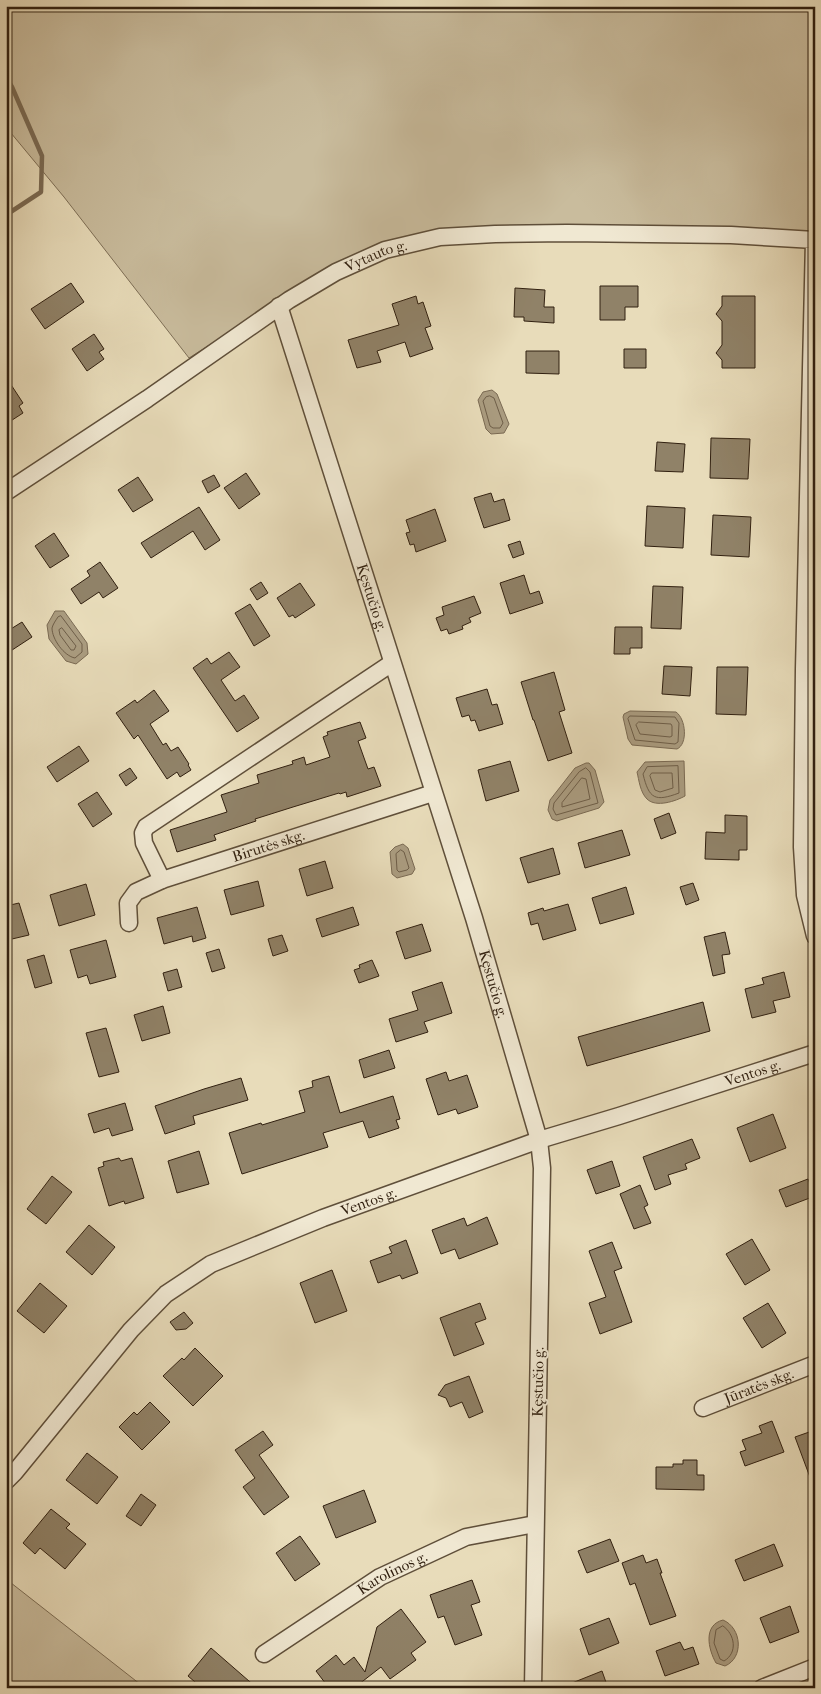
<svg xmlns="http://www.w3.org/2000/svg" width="821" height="1694" font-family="'IM FELL French Canon',serif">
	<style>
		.green { fill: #c9bc9d; stroke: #7d6e56 }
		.water { fill: #aa9c80; stroke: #7a6a53 }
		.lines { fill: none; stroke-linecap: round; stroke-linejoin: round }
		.shore { stroke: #6e5e48; stroke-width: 1 }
		.stream { stroke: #7a6a53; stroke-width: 4.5 }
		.building { fill: #908268; stroke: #312010 }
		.street-casing { stroke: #5f4f3a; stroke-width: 19 }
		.street { stroke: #f0e8d2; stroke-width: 16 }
		.labels { text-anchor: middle; stroke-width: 4; stroke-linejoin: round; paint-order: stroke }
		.street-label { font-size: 15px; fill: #312010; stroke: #f0e8d2 }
	</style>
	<rect width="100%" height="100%" fill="#e8dcba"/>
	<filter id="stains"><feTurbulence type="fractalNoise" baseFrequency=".004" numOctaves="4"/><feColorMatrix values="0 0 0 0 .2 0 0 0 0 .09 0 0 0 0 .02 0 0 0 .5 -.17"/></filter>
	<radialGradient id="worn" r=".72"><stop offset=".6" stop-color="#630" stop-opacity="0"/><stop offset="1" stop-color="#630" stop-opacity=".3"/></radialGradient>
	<path class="green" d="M6,6H815V233L472,229L321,274L189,358L64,197L6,127Z
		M6,1579L145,1688H6Z"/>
	<path class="water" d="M492,390L497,394L509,424L504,433L491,434L486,429L478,400L483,392Z
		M55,611H64L87,643L88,654L76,664L66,661L49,639L47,625Z
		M630,711L676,712C686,719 688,744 677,749L632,745L628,739L623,717L624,714Z
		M684,761L685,796C676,801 656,808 647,799C640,792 639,780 637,772L645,762Z
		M586,763H589L595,770L604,802L599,808L557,821L552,819L548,810L550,800L575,768Z
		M403,844L408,848L415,869L412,874L397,878L392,874L390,852L395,847Z
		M723,1620C742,1628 744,1658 725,1666L716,1663C708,1649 703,1625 723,1620Z"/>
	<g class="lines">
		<path class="shore" d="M490,396L494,398L503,423L500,428H493L490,426L483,401L486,397Z
			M61,616L82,644V652L75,658C64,656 52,639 52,628C53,624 56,620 58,617Z
			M62,628L76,646L74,650H71L60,635L59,630Z
			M630,716L675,717L679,723L678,742L675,744L635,740L628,719Z
			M639,722L671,724L672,726V736L670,737L640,734L636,725Z
			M678,766L679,793C655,802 649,799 643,774L647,767Z
			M586,768L590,772L598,803L556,815L553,809L554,803L579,772Z
			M652,773H672L673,788L660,792L655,790L650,776Z
			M582,778L586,779L590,799L562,807V803Z
			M401,850L404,852L409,868L407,870L399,872L397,870L396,854Z
			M723,1626C735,1634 738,1653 724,1661L720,1659L714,1643L716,1630Z"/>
		<path class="stream" d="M6,77L12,87L42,156L41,192L6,215"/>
	</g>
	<path class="building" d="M71,283L84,302L45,329L31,309Z
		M600,286H638V307H625V320H600Z
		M515,288L545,290L544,307H554V323L524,321V317H514Z
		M416,296L418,304L423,302L431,326L425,328L433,349L410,357L405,342L377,351L381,362L357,368L348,340L399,325L392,304Z
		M722,296H755V368H722V360L716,353L722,345V321L716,314L722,306Z
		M94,334L104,349L99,352L104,359L87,371L72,349Z
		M624,349H646V368H624Z
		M526,351H559V374L526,373Z
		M6,377L23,403L19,406L23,413L6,424Z
		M711,438L750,439L748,479L710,478Z
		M657,442L685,444L683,472L655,471Z
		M246,473L260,494L239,509L224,488Z
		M214,475L220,486L208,493L202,481Z
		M138,477L153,500L133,512L118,490Z
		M491,493L494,502L504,499L510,520L484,528L474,498Z
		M647,506L685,508L683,548L645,546Z
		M199,507L220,540L205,550L193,531L151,558L141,543Z
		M435,509L446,541L416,552L414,544L410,545L406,533L410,532L406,520Z
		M713,515L751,517L749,557L711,555Z
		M54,533L69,556L50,568L35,546Z
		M520,541L524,554L513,558L508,545Z
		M100,562L118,588L103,598L99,592L81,604L71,589L90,576L87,571Z
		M524,575L530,594L539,591L543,603L510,614L500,583Z
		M261,582L268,593L257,600L250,589Z
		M300,583L315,605L295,618L293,615L289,617L277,598Z
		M653,586L683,587L681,629L651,628Z
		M474,596L481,613L469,618L471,622L462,626L463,629L449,634L447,629L441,631L436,618L444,615L442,607Z
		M250,604L270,636L254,646L235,613Z
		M22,622L32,637L6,654V632Z
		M615,627H642V648H630V654H614Z
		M229,652L240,667L221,680L235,701L244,695L259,718L237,732L193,668L207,658L211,664Z
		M664,666L692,667L690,696L662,694Z
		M717,667H748L746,715L716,714Z
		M554,672L565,710L559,712L572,753L548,761L534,720H533L521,682Z
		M487,689L492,705L497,704L503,724L479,731L475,720L471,721L469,715L462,717L456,698Z
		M154,690L169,711L150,724L163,745L166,743L171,751L178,747L189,764L188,765L191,770L180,777L177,772L167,779L138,735L134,739L116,713L135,700L137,703Z
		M360,722L366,738L358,741L368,769L374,767L381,786L347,797L346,792L340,794L339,793L293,807L255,819L256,821L214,835L216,840L177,852L170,830L227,812L221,795L259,783L257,775L293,764L292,761L304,757L306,765L330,757L323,737L328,735L327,732Z
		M79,746L89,761L57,782L47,767Z
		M510,761L519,791L486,801L478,770Z
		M130,768L137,778L126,786L119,775Z
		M97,792L112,814L93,827L78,804Z
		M669,813L676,833L661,839L654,819Z
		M725,815L747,816V850H739V860L705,859L706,832L725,833Z
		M622,830L630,855L585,868L578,843Z
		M553,848L560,874L528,883L520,858Z
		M325,861L333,888L307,896L299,869Z
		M258,881L264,906L231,915L224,890Z
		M693,883L699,900L686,905L680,887Z
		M86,884L95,915L59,926L50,895Z
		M626,887L634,914L600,924L592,898Z
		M19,903L29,935L12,939L6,919V906Z
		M568,904L576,930L543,940L538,923L531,925L528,913L543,908L544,911Z
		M197,907L206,938L193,942L192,936L164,944L157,918Z
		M353,907L359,925L322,937L316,919Z
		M422,924L431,951L405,959L396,932Z
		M725,932L730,954L722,955L725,973L713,976L704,937Z
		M282,935L288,951L273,956L268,939Z
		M106,940L116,977L90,984L87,975L78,978L70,950Z
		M219,949L225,968L212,972L206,953Z
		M44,955L52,983L35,988L27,960Z
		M372,960L379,976L359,983L354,970L360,968L359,965Z
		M177,969L182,987L168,991L163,973Z
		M784,972L790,997L773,1001L776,1012L752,1018L745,989L764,984L762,978Z
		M442,982L452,1013L424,1022L428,1032L396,1042L389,1019L418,1010L412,992Z
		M703,1002L710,1031L587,1066L578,1037Z
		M163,1006L170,1033L142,1041L134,1015Z
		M106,1028L119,1072L99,1077L86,1033Z
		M389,1050L395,1068L364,1078L359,1060Z
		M446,1072L449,1081L467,1075L478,1107L458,1114L456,1109L438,1115L426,1079Z
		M329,1076L340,1113L393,1096L400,1119L396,1120L399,1128L369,1138L363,1121L323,1133L328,1147L242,1174L229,1133L261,1123L262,1125L305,1112L299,1091L313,1087L312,1081Z
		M241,1078L248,1100L193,1116L195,1124L165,1134L155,1106L204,1089Z
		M125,1103L133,1130L112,1136L109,1128L94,1133L88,1114Z
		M773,1114L786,1148L750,1162L737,1128Z
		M692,1139L700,1158L685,1164L687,1169L668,1175L671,1184L655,1190L643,1157Z
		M199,1151L209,1184L177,1193L168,1161Z
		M119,1158L121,1161L132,1158L144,1198L125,1204L124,1201L109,1206L98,1168L104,1166L103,1162Z
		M612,1161L620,1186L596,1194L587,1170Z
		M52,1176L72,1192L46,1224L27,1209Z
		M808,1179L815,1196L786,1207L779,1190Z
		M640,1185L648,1205L644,1207L651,1223L634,1229L620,1194Z
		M487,1217L498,1244L459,1259L455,1249L441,1254L432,1230L464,1218L467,1226Z
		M89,1225L115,1247L92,1275L66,1252Z
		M752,1239L770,1270L745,1285L726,1254Z
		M406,1240L418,1273L402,1279L400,1275L378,1283L370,1261L392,1253L389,1247Z
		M612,1242L622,1268L614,1271L632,1322L600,1334L589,1303L606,1297L589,1251Z
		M332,1270L347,1311L315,1323L300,1283Z
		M40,1283L67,1306L44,1333L17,1311Z
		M480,1303L486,1319L475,1323L484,1344L454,1356L440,1318Z
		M768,1303L786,1333L762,1348L743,1318Z
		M184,1312L193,1323L186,1329L176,1330L170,1322Z
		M195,1348L223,1376L193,1406L163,1376L182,1358L184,1360Z
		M469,1376L483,1412L469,1418L462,1402L450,1407L446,1398L438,1395L445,1385Z
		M150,1402L170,1422L142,1450L119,1427L134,1412L137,1415Z
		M772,1421L784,1452L745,1466L740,1452L746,1450L742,1440L762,1433L759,1426Z
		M815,1430V1487L814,1488L795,1437Z
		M263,1431L273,1445L259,1455L289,1497L264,1515L243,1487L255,1478L235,1450Z
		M87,1453L118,1477L97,1504L66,1480Z
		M683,1460H697V1475H704V1490L656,1489V1467H673V1464H683Z
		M364,1490L376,1522L336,1538L323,1506Z
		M141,1494L156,1505L141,1526L126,1516Z
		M51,1509L70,1524L66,1528L86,1544L65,1569L40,1548L35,1554L23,1543Z
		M300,1536L320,1564L295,1581L276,1553Z
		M610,1539L619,1561L587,1573L578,1551Z
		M774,1544L783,1566L744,1581L735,1560Z
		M643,1555L646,1563L657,1559L662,1573H660L676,1616L650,1625L635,1583L630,1585L622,1563Z
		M472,1580L480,1602L471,1605L482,1635L455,1645L444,1616L438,1618L430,1595Z
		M790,1606L799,1632L770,1643L760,1618Z
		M401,1609L426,1642L411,1653L416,1660L390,1679L381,1667L354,1688H329L316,1671L336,1655L344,1665L354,1657L365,1672L377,1627Z
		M609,1618L619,1643L589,1655L580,1629Z
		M680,1642L684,1650L693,1647L699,1664L665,1676L656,1651Z
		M211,1648L257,1688H202L188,1676Z
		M602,1671L608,1688H562V1687Z"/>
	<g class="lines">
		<g class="street-casing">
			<g id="street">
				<path id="s1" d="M279,306L474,918L539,1140L542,1168L533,1688"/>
				<path id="s2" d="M6,492L147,399L289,300L336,272L385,250L440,237L495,234L567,233L731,235L814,240L804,669L802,847L805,895L815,936"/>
				<path d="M162,880L144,843L143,833L146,827L392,663"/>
				<path id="s3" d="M129,923L128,903L136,892L162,880L433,793"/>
				<path id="s4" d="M703,1408L815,1364"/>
				<path id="s5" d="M6,1481L15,1472L131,1330L166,1294L211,1264L323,1218L539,1140L619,1116L815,1053"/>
				<path id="s6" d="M264,1654L380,1577L466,1537L535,1524"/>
				<path d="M762,1688L815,1667"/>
			</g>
		</g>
		<use href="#street" class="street"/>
	</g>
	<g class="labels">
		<g class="street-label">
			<text dy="5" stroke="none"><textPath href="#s2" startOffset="440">Vytauto g.</textPath></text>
			<text dy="5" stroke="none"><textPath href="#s1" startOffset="306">Kęstučio g.</textPath></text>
			<text dy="5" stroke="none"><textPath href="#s3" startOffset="174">Birutės skg.</textPath></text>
			<text dy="5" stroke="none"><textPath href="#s1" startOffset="711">Kęstučio g.</textPath></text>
			<text dy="5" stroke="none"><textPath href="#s5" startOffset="875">Ventos g.</textPath></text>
			<text dy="5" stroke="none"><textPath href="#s5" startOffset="470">Ventos g.</textPath></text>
			<text transform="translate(538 1382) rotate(-89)" y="5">Kęstučio g.</text>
			<text dy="5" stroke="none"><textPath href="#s4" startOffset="60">Jūratės skg.</textPath></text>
			<text dy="5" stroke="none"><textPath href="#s6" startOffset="152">Karolinos g.</textPath></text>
		</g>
	</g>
	<rect width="821" height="1694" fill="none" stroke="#e8dcba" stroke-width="25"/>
	<rect x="8" y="8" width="806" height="1679" fill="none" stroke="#312010" stroke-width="2.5"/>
	<rect x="12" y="12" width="796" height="1669" fill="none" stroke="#312010"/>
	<rect width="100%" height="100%" filter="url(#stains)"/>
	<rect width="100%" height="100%" fill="url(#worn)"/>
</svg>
